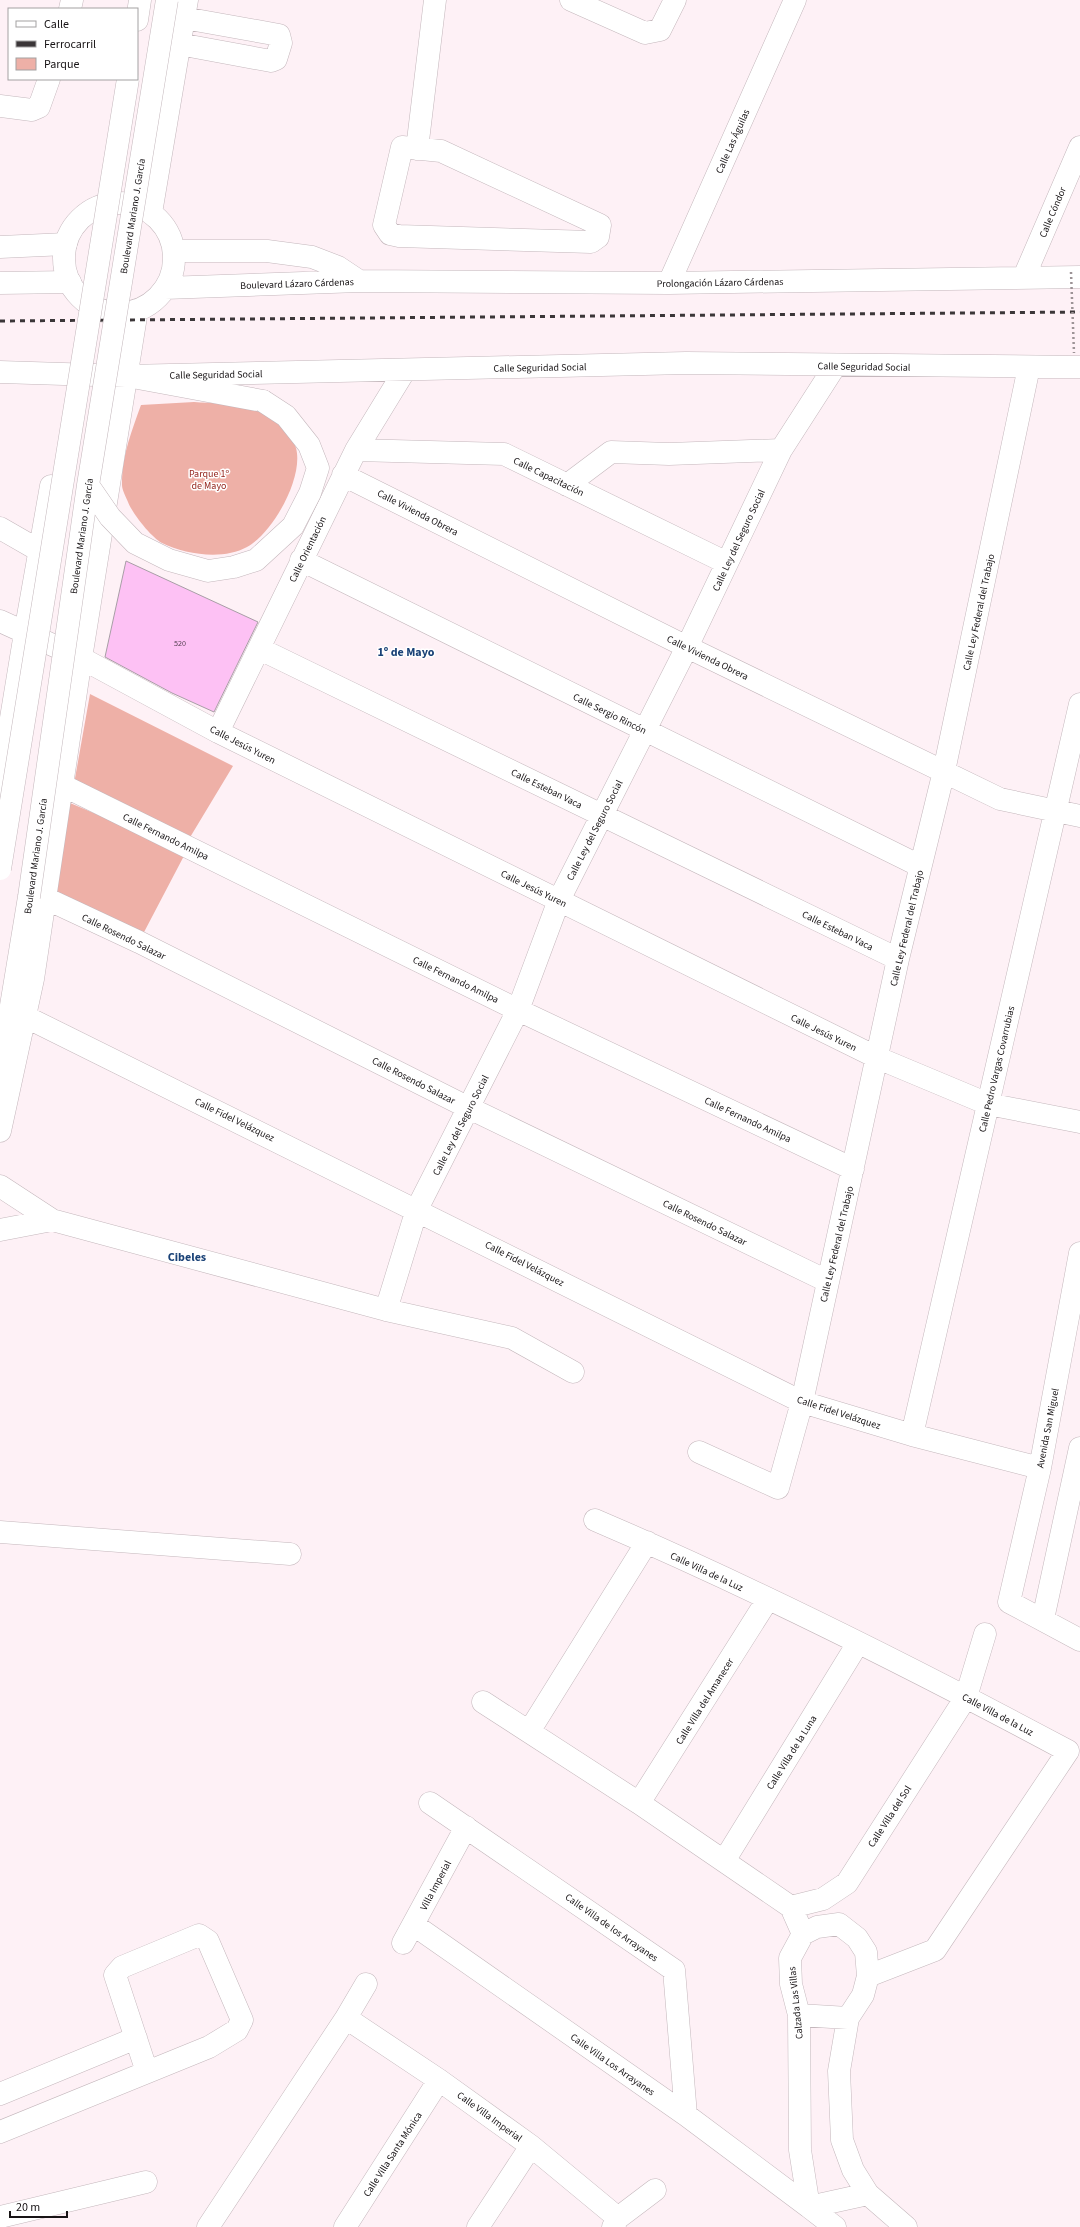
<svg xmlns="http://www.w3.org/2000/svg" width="1080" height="2227" font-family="'Source Sans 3',sans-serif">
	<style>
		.green { fill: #eeb0a7 }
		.building { fill: #fdc1f4; stroke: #a89ea6 }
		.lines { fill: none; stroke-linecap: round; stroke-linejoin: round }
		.minor-casing { stroke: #c4b7bc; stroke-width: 23 }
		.major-casing { stroke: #c4b7bc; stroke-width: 23 }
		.minor { stroke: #fff; stroke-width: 22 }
		.major { stroke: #fff; stroke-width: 22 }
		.rail { stroke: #3b3638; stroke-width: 3; stroke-dasharray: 5 5; stroke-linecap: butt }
		.major-bridge-casing { stroke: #c4b7bc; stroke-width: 23; stroke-linecap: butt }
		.path-bridge { stroke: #9c9396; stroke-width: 2.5; stroke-dasharray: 2 3; stroke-linecap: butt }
		.major-bridge { stroke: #fff; stroke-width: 22 }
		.labels { text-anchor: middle; stroke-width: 3; stroke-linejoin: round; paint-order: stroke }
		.number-label { font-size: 8px; fill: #513f4e }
		.street-label { font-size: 10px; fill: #181416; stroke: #fff }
		.park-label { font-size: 10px; fill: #94251e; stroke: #fff }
		.quarter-label { font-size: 12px; font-weight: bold; fill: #1a4277; stroke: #fff }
	</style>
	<rect width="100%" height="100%" fill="#fef1f6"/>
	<path class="green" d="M194,402C215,404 253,402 271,415C282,423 292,435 296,448C304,477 273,533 247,547C224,560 186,555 162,543C151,537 132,513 128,502C126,497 122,490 122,485C121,458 132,430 141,405Z
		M90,694L233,766L189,839L74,784Z
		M70,803L186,852L142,936L55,894Z"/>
	<path class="building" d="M126,561L258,622L214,712L172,693L105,657Z"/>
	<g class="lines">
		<g class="minor-casing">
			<path id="minor" d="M571,0L645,33L660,30L675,0
				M70,9L72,0
				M179,44L271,61L276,59L281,43L279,35L184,18
				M0,106L32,110L39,107L49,79
				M402,147L441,151L600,225L598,237L591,242L399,236L390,234L384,225Z
				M417,149L435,0
				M64 258a55 55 0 1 1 110 0a55 55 0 1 1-110 0Z
				M151,213L187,0
				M174,251H267L312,257L338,267L359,281
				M1024,277L1080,147
				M669,283L795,0
				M165,288L359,281L669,283L1080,277
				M0,372L127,376L686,363L1080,367
				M356,450L504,454L727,563
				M343,475L687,647L1000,799L1080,816
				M567,485L611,452L669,454L781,450
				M0,528L40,551
				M301,560L920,866
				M0,621L81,658L218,732L878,1058L988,1104L1080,1122
				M260,649L898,959
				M218,732L356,450L405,370
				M0,785L25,633L51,486
				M62,785L518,1010L853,1169
				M45,898L139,942L469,1108L827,1281
				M26,1017L802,1402L912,1435L1040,1468
				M0,1131L33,979L81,658L137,310
				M0,1186L52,1220L386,1310L512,1338L573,1372
				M0,1230L52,1220
				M1080,1253L1040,1468L1009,1602L1080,1640
				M386,1310L417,1209L518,1010L559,900L687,647L781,450L835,366
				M912,1435L1080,704
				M699,1452L778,1488L802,1402L898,959L944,771L1029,367
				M595,1520C756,1589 913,1668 1068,1751L935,1950L868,1976
				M0,1532L290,1554
				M1043,1619L1080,1448
				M483,1702L639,1803L791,1907L803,1934
				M530,1730L647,1542
				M430,1803L674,1970L686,2115
				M639,1803L768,1599
				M724,1861L858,1643
				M791,1907L823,1899L847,1883L966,1697L985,1634
				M414,1925L686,2115L809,2207L868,2194
				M403,1943L466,1827
				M799,2015L848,2018
				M346,2018L439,2080L531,2146L618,2218
				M0,2094L136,2038
				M0,2132L209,2047L237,2030L242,2020L208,1941L199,1935L122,1967L115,1975L147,2072
				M0,2217L146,2182
				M208,2227L346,2018L366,1984
				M345,2227L439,2080
				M478,2227L531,2146
				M613,2227L618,2218L655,2190
				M835,2227L809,2207L800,2150L799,2015L791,1984L790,1958L803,1934L817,1927L839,1924L857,1938L866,1952L868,1976L863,1995L848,2018L839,2071L842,2140L853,2170L868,2194L906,2227"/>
		</g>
		<g class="major-casing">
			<path id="major" d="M137,20L140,0
				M0,247L66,244
				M0,283L70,282
				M127,376L263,401
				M0,1072L29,897"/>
		</g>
		<use href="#minor" class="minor"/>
		<use href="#major" class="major"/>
		<path class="rail" d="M0,321L1080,312"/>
		<g class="major-bridge-casing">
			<path id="major-bridge" d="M88,485L110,517L135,543L169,560L208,571L234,567L256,560L293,526L310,493L318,468L309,445L286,416L263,401
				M0,869L128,79
				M29,897L88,485L167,0"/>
		</g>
		<path class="path-bridge" d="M1071,272L1074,353"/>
		<use href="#major-bridge" class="major-bridge"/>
	</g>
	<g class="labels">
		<g class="number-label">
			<text x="180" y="646">520</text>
		</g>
		<g class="street-label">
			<text transform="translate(732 141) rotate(-66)" y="4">Calle Las Águilas</text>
			<text transform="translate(1052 212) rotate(-67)" y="4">Calle Cóndor</text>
			<text transform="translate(132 216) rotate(-81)" y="4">Boulevard Mariano J. García</text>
			<text transform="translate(720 282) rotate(-1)" y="4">Prolongación Lázaro Cárdenas</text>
			<text transform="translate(297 283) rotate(-2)" y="4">Boulevard Lázaro Cárdenas</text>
			<text transform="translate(864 366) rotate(1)" y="4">Calle Seguridad Social</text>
			<text transform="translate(540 367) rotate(-1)" y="4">Calle Seguridad Social</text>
			<text transform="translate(216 374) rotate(-1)" y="4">Calle Seguridad Social</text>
			<text transform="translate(549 476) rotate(26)" y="4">Calle Capacitación</text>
			<text transform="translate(418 512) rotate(27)" y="4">Calle Vivienda Obrera</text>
			<text transform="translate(81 536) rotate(-82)" y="4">Boulevard Mariano J. García</text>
			<text transform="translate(738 540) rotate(-65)" y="4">Calle Ley del Seguro Social</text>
			<text transform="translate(307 549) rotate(-64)" y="4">Calle Orientación</text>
			<text transform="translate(978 612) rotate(-78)" y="4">Calle Ley Federal del Trabajo</text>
			<text transform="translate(708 657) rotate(26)" y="4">Calle Vivienda Obrera</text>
			<text transform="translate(610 713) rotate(26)" y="4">Calle Sergio Rincón</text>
			<text transform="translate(243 744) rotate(27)" y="4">Calle Jesús Yuren</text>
			<text transform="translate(547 788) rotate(26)" y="4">Calle Esteban Vaca</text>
			<text transform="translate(594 830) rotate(-63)" y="4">Calle Ley del Seguro Social</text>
			<text transform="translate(166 836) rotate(26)" y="4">Calle Fernando Amilpa</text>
			<text transform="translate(35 856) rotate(-82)" y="4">Boulevard Mariano J. García</text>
			<text transform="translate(534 888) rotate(26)" y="4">Calle Jesús Yuren</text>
			<text transform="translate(906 928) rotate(-77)" y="4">Calle Ley Federal del Trabajo</text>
			<text transform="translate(838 930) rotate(26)" y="4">Calle Esteban Vaca</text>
			<text transform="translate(124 936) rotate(26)" y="4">Calle Rosendo Salazar</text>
			<text transform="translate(456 979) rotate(26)" y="4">Calle Fernando Amilpa</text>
			<text transform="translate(824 1032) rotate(26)" y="4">Calle Jesús Yuren</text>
			<text transform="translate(996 1069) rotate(-77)" y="4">Calle Pedro Vargas Covarrubias</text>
			<text transform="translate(414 1080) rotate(27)" y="4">Calle Rosendo Salazar</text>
			<text transform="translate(235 1119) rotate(26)" y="4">Calle Fidel Velázquez</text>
			<text transform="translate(748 1119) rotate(25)" y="4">Calle Fernando Amilpa</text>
			<text transform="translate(460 1125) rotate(-63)" y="4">Calle Ley del Seguro Social</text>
			<text transform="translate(705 1222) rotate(26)" y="4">Calle Rosendo Salazar</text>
			<text transform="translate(836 1244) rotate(-77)" y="4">Calle Ley Federal del Trabajo</text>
			<text transform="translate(525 1263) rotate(27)" y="4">Calle Fidel Velázquez</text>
			<text transform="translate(839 1412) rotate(18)" y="4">Calle Fidel Velázquez</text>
			<text transform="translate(1047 1428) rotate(-79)" y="4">Avenida San Miguel</text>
			<text transform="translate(707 1571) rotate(25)" y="4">Calle Villa de la Luz</text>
			<text transform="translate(704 1701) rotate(-58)" y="4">Calle Villa del Amanecer</text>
			<text transform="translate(998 1714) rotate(28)" y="4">Calle Villa de la Luz</text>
			<text transform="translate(791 1752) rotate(-58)" y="4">Calle Villa de la Luna</text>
			<text transform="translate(889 1816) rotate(-57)" y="4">Calle Villa del Sol</text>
			<text transform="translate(435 1885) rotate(-62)" y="4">Villa Imperial</text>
			<text transform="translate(612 1927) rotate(35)" y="4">Calle Villa de los Arrayanes</text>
			<text transform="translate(795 2003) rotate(-96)" y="4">Calzada Las Villas</text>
			<text transform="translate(613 2064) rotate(35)" y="4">Calle Villa Los Arrayanes</text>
			<text transform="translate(490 2116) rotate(36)" y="4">Calle Villa Imperial</text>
			<text transform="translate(392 2154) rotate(-57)" y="4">Calle Villa Santa Mónica</text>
		</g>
		<g class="park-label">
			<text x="209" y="477">Parque 1º<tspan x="209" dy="12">de Mayo</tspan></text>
		</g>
		<g class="quarter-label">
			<text x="406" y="656">1º de Mayo</text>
			<text x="187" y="1261">Cibeles</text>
		</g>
	</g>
	<rect x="8" y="8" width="130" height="72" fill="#ffffff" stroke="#a3a1a2"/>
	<rect x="16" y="21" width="20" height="6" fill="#ffffff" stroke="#a3a1a2"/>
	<text x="44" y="28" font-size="12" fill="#181416">Calle</text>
	<rect x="16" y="41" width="20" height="6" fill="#3b3638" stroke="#a3a1a2"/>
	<text x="44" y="48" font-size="12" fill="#181416">Ferrocarril</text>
	<rect x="16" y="58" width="20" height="12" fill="#eeb0a7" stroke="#a3a1a2"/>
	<text x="44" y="68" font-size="12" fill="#181416">Parque</text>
	<path d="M10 2211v6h57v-6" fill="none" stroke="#181416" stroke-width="2"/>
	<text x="16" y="2211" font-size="12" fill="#181416" stroke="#ffffff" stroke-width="3" paint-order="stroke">20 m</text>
</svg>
